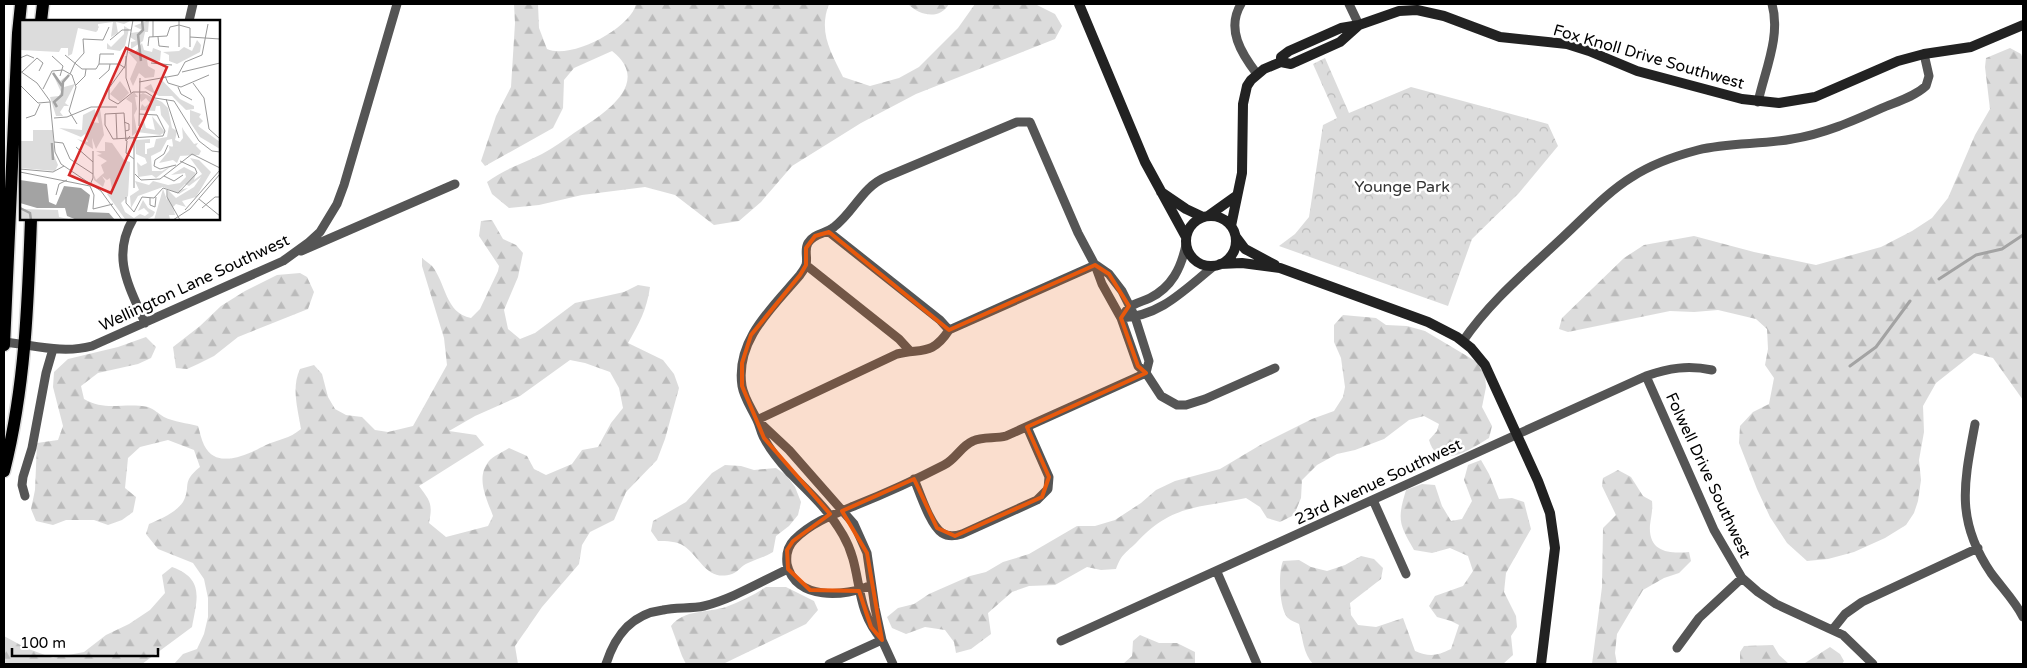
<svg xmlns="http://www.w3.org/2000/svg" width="2027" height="668" font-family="'Varela Round',sans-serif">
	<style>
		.forest { fill: url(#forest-firs); fill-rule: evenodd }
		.park { fill: url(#park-crowns) }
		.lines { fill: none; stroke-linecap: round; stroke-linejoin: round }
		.stream { stroke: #a3a3a3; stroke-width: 3 }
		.primary-casing { stroke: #dbdbdb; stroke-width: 15 }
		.street { stroke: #555; stroke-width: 9 }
		.secondary { stroke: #222; stroke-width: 10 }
		.primary { stroke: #000; stroke-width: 12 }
		.marked { fill: #e8590c; fill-opacity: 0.2; stroke: #e8590c; stroke-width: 4; stroke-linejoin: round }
		.labels { text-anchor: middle; stroke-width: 5; stroke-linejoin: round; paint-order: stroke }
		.street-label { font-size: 16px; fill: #000; stroke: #fff }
		.park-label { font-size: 16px; fill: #333; stroke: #fff }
		.inset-river { fill: none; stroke: #a3a3a3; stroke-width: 2.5 }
		.inset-road { fill: none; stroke: #999; stroke-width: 1 }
		.view { fill: #d62828; fill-opacity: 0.15; stroke: #d62828; stroke-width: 2.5 }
		.inset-edge { fill: none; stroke: #000; stroke-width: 2.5 }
	</style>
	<defs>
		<pattern id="forest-firs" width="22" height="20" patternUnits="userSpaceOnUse" patternTransform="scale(1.25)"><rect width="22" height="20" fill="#dcdcdc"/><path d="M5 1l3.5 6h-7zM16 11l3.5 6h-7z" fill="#bbb"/></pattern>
		<pattern id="park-crowns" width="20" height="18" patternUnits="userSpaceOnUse" patternTransform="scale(1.25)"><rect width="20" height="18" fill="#dcdcdc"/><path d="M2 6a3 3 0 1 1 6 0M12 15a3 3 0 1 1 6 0" fill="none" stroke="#bbb"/></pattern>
	</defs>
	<rect width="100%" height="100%" fill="#fff"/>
	<path class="forest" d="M514,4H538L539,28L547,49C571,60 631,28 636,4H829C818,32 831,52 843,77L870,86L899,78L919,67L958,28L975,4H1035L1055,14L1062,26L1055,39L916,94L861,123L792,166L761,202L739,221L714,225L675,195L645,187L582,195L539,205L509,208L492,194L487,182C504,169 524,163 542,154C553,148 564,140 574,133C601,116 654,84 612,51L574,68L564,80L563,108L553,128L485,166L481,161L496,116L511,87L515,23Z
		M908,4H949C940,20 920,16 908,4Z
		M2010,48L2021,54L2023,59V400L1993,358L1974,353L1936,383L1923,406L1924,432L1919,460L1921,480L1918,501L1914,513L1906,525L1885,538L1854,552L1828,559L1807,561L1787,543L1770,517L1757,489L1739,443L1740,426L1753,412L1769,404L1774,378L1765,365L1768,349L1767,329L1756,319L1718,310L1694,312L1670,311L1568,332L1559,329L1562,318L1624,258L1644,245L1694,236L1754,252L1816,265L1881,247L1912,231L1932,218L1948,198L1975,135L1990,109L1985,67L1986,58Z
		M492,220L503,239L516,245L523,253L518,277L504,310L508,329L520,339L535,333L575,303L624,292L638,285L650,287C647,309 639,324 628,343L663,360L674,374L679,388L665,439L657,460L626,492L614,520L590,532L582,545L579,564L542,607L515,646L518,664H174L183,654L197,649L204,634L208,617V598L204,579L193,563L158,549L146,534L149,524C161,519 175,513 183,502C192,486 180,483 200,467L194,450L168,440L140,447L128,458L125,488L136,497L133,512L122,520L108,525L94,520H66L53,525L36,521L31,509L35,490L37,443L58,440L63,426L53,387L54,372L68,359L118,347L146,337L156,347L151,358L138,364L98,373L81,386L84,399C106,412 124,402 148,407C154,409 159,414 164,417C174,422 187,423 198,426C200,432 201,439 204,445C217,471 248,454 266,445C279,439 289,439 301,429C298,409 291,388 300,369L314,365L322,374L328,397L335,409L346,415L362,417L375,430L388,432L413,426L447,365L444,338L422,266V258C425,261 429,263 432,266C446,283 445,313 471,318L480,309L498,271L499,266L479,236L481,221ZM570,360L585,363L610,372L619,388L623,408L611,423L598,447L582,450L572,464L546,475L534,469L527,456L509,448C503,452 493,456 489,461C475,478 487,499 493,516L488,526L446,537L429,523C433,503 430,501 419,486L484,445L476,435L449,431L475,416L520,396Z
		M300,273L307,277L314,292L308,309L238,337L214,356L198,364L187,369L176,368L173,347L200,326L221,306L245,291L277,275Z
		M1343,315L1376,318L1386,325L1407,326L1425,331L1477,362L1485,375L1486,387L1482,407L1492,426L1489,438C1471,449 1438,472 1429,440L1437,431L1439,424L1424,416L1409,420L1384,439L1355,450L1337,454L1317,465L1302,480L1301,498L1294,515L1280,522L1267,518L1260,507L1246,498C1200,508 1172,504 1137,542C1126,553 1122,553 1116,569L1101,570L1087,567L1055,585L1029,586L1012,592L988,613L991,634L971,649L956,653L954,642L945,630L925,627L906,634L892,628L887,617L898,608L914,604L929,594L970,576L986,572L1003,562L1029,554L1077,526H1095L1115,520L1141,503L1156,490L1175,481L1220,469L1262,444L1312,419L1334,411L1343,397L1345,387L1341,358L1334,342V325Z
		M1481,460L1489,474L1499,499L1512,498L1524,502L1531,529L1506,573L1504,592L1516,616L1517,627L1511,636L1513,655L1503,664H1313C1303,653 1303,639 1299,624C1296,622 1291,621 1288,618C1279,610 1278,572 1283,561L1299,560L1311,567L1327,571L1345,565L1361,556L1374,559L1383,568L1381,579L1350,603L1351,615L1358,625L1376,627L1403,618L1415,651C1429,657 1437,656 1451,649L1459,625L1451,621L1437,617L1429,606L1435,596L1463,586L1473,571L1468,556L1450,548L1432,553L1414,550C1399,524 1397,520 1406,490L1422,484L1435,485L1442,506L1451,521L1462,519L1472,501L1464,480L1468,465Z
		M725,465L741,466L754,470L776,468L786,475L795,487L801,502L798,515L789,526L776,536L773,552C765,557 757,559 748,563C742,565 738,572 732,574C707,582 701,558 684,546C676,541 667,541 658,541L651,531L653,521L686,502L712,473Z
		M1618,470L1631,477L1643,496L1652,501C1653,510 1651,517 1650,525C1648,552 1669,554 1689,552L1691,561L1679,573L1664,578L1643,590L1617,634L1615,653L1617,664H1592L1602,587L1603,528L1616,515L1602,486L1603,478Z
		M172,567C205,579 197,599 192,627L142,664H4V636L26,648L53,658L84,652L106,635L129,624L150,610L165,593L162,575Z
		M766,587H786L814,601L818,610L806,624L723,664H686L682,656L671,626C684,609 708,613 726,607C740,602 754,595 766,587Z
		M1140,635L1159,643H1177L1195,652V664H1123L1132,656L1133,641Z
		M1773,645L1779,655L1789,664L1805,663L1830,647L1840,654L1844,661L1842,664H1740V652L1744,646Z"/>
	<path class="park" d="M1325,58L1349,113L1411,87L1548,124L1558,146L1519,193L1472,239L1448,306L1279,246L1295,234L1309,217L1323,125L1337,118L1313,64Z"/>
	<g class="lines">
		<path class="stream" d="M1939,279L1976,255L2002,249L2023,235
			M1850,366L1876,347L1910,301"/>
		<g class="primary-casing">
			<path id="primary" d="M41,21L43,4
				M4,345L18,33L21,4
				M4,471C25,388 28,304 31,219"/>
		</g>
		<path class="street" d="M1241,4C1226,29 1241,53 1257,74
			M1349,4L1359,25
			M189,21L193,4
			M1758,102C1765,70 1781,36 1772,4
			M133,219C111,257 129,286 145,323
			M829,232L940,320L949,330
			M301,251L455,184
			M806,265L899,339L910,351
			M1096,265L1109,274L1122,291L1135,317L1149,361L1146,373
			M1126,311C1132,303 1142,302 1150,298C1172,287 1181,268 1186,245
			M1121,318C1161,316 1184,290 1214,266
			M1463,341C1490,301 1528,270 1563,237C1585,217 1606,193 1632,177C1652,164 1675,156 1698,150C1729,142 1761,145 1792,139C1824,134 1853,121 1882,108C1896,102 1914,97 1926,86L1929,76L1924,54
			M4,342C34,345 62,354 92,346L283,261L308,243L320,232L337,204L344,185L397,4
			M1646,376L1714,530L1742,578L1758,592L1776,604L1843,635L1873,664
			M757,420L897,354C922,348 932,356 949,330L1095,265
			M758,421L789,450L854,524L867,553L875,608L882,640L893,664
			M1975,424C1964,483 1955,520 1991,573C2002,588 2015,601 2023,617
			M914,479C920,493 930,525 942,533C948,537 956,536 962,534L1037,500L1048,489L1049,477L1027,427
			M25,496L22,485L23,477L32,448L46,373L53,349
			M1373,500L1406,574
			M1217,572L1257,664
			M871,585C846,597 795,601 787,564C786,555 788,546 794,540C811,523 832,515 854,506C884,494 915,480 944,465C956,459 961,446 973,441C983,436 995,439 1006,436L1146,373
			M1833,629L1845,614L1862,602L1978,548
			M882,640C852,606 864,571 843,535C829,510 809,492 789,472C780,462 770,450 764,438C761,433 760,426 757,420C752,409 744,398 742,386C735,340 773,307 800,275C802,272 805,268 806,265C808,258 804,250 808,243C814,233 826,234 834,227C854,212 862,187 886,177L1017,122H1030L1078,233L1095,265L1102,284L1121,318L1138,366L1146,373L1161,396L1177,405H1186L1205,399L1275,368
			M1061,641L1646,376C1669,368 1688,365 1712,370
			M1677,648L1699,618L1742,578
			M606,664C615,636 631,614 663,610C676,607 691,609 704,606C732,599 762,581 788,569
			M829,664L882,640"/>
		<path class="secondary" d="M1079,4L1145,162L1186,237
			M1281,62V57L1289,51L1341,28L1359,25L1399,11L1417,10L1444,16L1500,37L1567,44L1589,51L1637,71L1742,99L1779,103L1815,97L1898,61L1924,54L1971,47L2023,25
			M1161,192L1186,209L1203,217
			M1186 241a25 25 0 1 1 50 0a25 25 0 1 1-50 0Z
			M1208,216L1236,196
			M1231,226L1242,173L1243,104L1247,86L1251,80L1264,69L1281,62L1291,64L1340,42L1359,25
			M1236,237L1245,249L1275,265
			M1220,264L1242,263L1280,268L1428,322L1457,337L1471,348L1485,365L1538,481L1550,513L1555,548L1541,664"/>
		<use href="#primary" class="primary"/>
	</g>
	<path class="marked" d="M829,232L949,330L1095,265L1109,274L1129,306L1121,318L1138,366L1146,373L1027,427L1049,477L1042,497L955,536L937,528L914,479L842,511L867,553L882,640L871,627L859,591L810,590L788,569L787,550L793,541L830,514L764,438L742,386V363L751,335L800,275L806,265V248L815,236Z"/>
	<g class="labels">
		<g class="street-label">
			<text transform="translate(1649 56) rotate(16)" y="6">Fox Knoll Drive Southwest</text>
			<text transform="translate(194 282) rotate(-25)" y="6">Wellington Lane Southwest</text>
			<text transform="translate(1709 475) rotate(65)" y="6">Folwell Drive Southwest</text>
			<text transform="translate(1378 481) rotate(-25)" y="6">23rd Avenue Southwest</text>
		</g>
		<g class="park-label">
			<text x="1402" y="192">Younge Park</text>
		</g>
	</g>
	<g transform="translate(20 20)">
		<rect width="200" height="200" fill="#fff"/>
		<path d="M0,0H73L79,7L76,12L58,8L52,34L48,36V28H41L39,32L0,30Z" fill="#dcdcdc"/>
		<path d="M71,0H109L110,1L104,4L96,2L98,13L91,17L93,2L78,4V10L76,12L77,7ZM129,0L128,12H125L123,21L111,29V22L116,21L110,17L111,13L124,11L114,6ZM104,6L109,9L105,26L100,31L87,29V23L91,27L104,14ZM177,20L181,25L180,32L157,44L149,41V35L143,32L159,31L164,27L172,31ZM122,23L124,30L132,32L133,28L141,31L140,41L127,40L128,46L135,50L134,57L125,58L119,53L113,66L110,59L117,42L108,32L116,31ZM140,58L160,79L174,86V89L166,90L152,76H139L124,68L131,64L134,71L138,72ZM114,72L118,77H115L117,89L114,95L117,112L112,116V83L106,79ZM123,73L142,82L148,88L152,108L157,111L155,120L160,122L163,118L162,107L168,118L157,143L153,140L139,143L153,126L152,119L147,120L141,131L131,136L132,151H142L154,144L136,158L132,155L118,157L117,142L121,146L127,143L125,138L116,134L115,120L130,119V123H125V134H127V129L134,127L136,119L147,117L149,106L141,95L140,86H136L135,91L120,90L122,84L125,87L130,83L126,78L121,82L119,75ZM75,89L76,97L72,102L79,103L76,92L80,89L84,115L76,129L72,118L73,129L57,119L68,122L65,114L61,117L39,108L62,110L63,95ZM170,90L181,94L179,97L183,101L178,106L200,122V129L180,117L170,102ZM132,96L145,112L140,115L117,112L122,109L123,98L126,108L135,110ZM85,122L92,123L104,140L110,142L108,176L101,183L105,192L114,198L120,194L125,196L129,193L124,188L118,191L123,180L128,188L135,192L133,196L126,200L105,199L87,174L92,169L90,158L87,160L82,156L85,161L83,167L74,160V155L76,160L84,153L81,145L87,141L77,135L82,134L76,131H85ZM170,138L179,140L191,152L176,177L162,181L166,187L156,184L153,187L155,195H149L150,199L134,200L143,169L147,180L148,170L156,178L174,167L181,157L169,166L165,164L159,170L168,168L159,174L143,167L118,176L111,188L110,176L119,170L115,161L129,165L133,161L148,165L160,163L166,157L165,153L151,155L164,147L176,153L174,160L182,154Z" fill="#dcdcdc"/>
		<path d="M32,52L40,61L49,54L50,55L43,62L44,67L55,64L45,83L49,86H44L40,92L43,96H36L30,77L39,76L41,72ZM100,61L109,73L100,82L90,74ZM13,110H33V133L38,145L35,151L0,148V121H13ZM164,111L174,124L178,123L176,126L181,131L179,135L158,136L150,133L149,126L158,128L164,122ZM0,189L38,190L39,197L53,200H0Z" fill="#dcdcdc"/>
		<path d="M0,160L27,164L29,182L36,185L44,166L61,168L70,175L67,192L89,193L95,200H57L47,196L45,188H17L0,183Z" fill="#a3a3a3"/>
		<path class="inset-river" d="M121,41L118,15L123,10L122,0M33,53L42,66M37,87L34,82L42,75L43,62L49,55M32,123L33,140M0,188L10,193L11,200"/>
		<path class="inset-road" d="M133,17V0M138,17L139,26L149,27M170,17L200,19M90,20L102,10H111M128,26L129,17L147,16L150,7L159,5L170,8V27M159,27V0M45,35L62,49H76L79,44M32,36L43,46L40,56M106,36V58L111,73M0,38L7,35L14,38M131,43L152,45M79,44H99L105,48M79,44L80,34H94M0,51L17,63L30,81L35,132L41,144L81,171L102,200M2,52L17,38L23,43L19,51M162,52L200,43M200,52V69M50,54L55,43L64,33L63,19L83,20L89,7M145,56L148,63L161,67L189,55M79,59L89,50L90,44M119,62L158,55L165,42L182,35L188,4M173,63L184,78L189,109L199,118M0,65L18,83L30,82M56,65L65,56L66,49M158,67L161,74L172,80M23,69L32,51L43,50L52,55L56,67L49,91L57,104M200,72V96M135,78L154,81L179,121L192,131L200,132M146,79L159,118M98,84L89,79V68L105,46L113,0M98,84L113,72H126L135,78M104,93L85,94V105L93,119L143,116L145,111L137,95M104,93L106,121L110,116M96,94L97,119M119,94L137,95M6,98L15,95L20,84M34,98L47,97L71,87H97M104,102L109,104V110L105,111M119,106L120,58M114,117V168M107,121L106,133L114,139M34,122L43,123L50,139L73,154M148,125L144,134L135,140L134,146L140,149L156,145M56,127L73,142M160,141L175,148L177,153M0,149L33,152L44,146M0,152L70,166L74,175L73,189L93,184M115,154L121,160L140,159L172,134L200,148M144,156L154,161L163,155M70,165L73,158V131M147,170V177L160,200M36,175L39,164L47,160M106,177V183L114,192L122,177L134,178L143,168L158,173L177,153M130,178V185L135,187L136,177M179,179L200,196M182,188L195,177H200M165,190L200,150M153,200L170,189L200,154"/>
		<path class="view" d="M106,28L147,47L91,173L49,155Z"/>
		<rect width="200" height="200" class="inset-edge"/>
	</g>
	<rect width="2027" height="668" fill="none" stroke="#000000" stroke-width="10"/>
	<path d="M12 648v8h146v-8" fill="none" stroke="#000000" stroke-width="2.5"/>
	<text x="20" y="648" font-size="15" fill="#000000" stroke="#ffffff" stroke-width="4" paint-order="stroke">100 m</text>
</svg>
